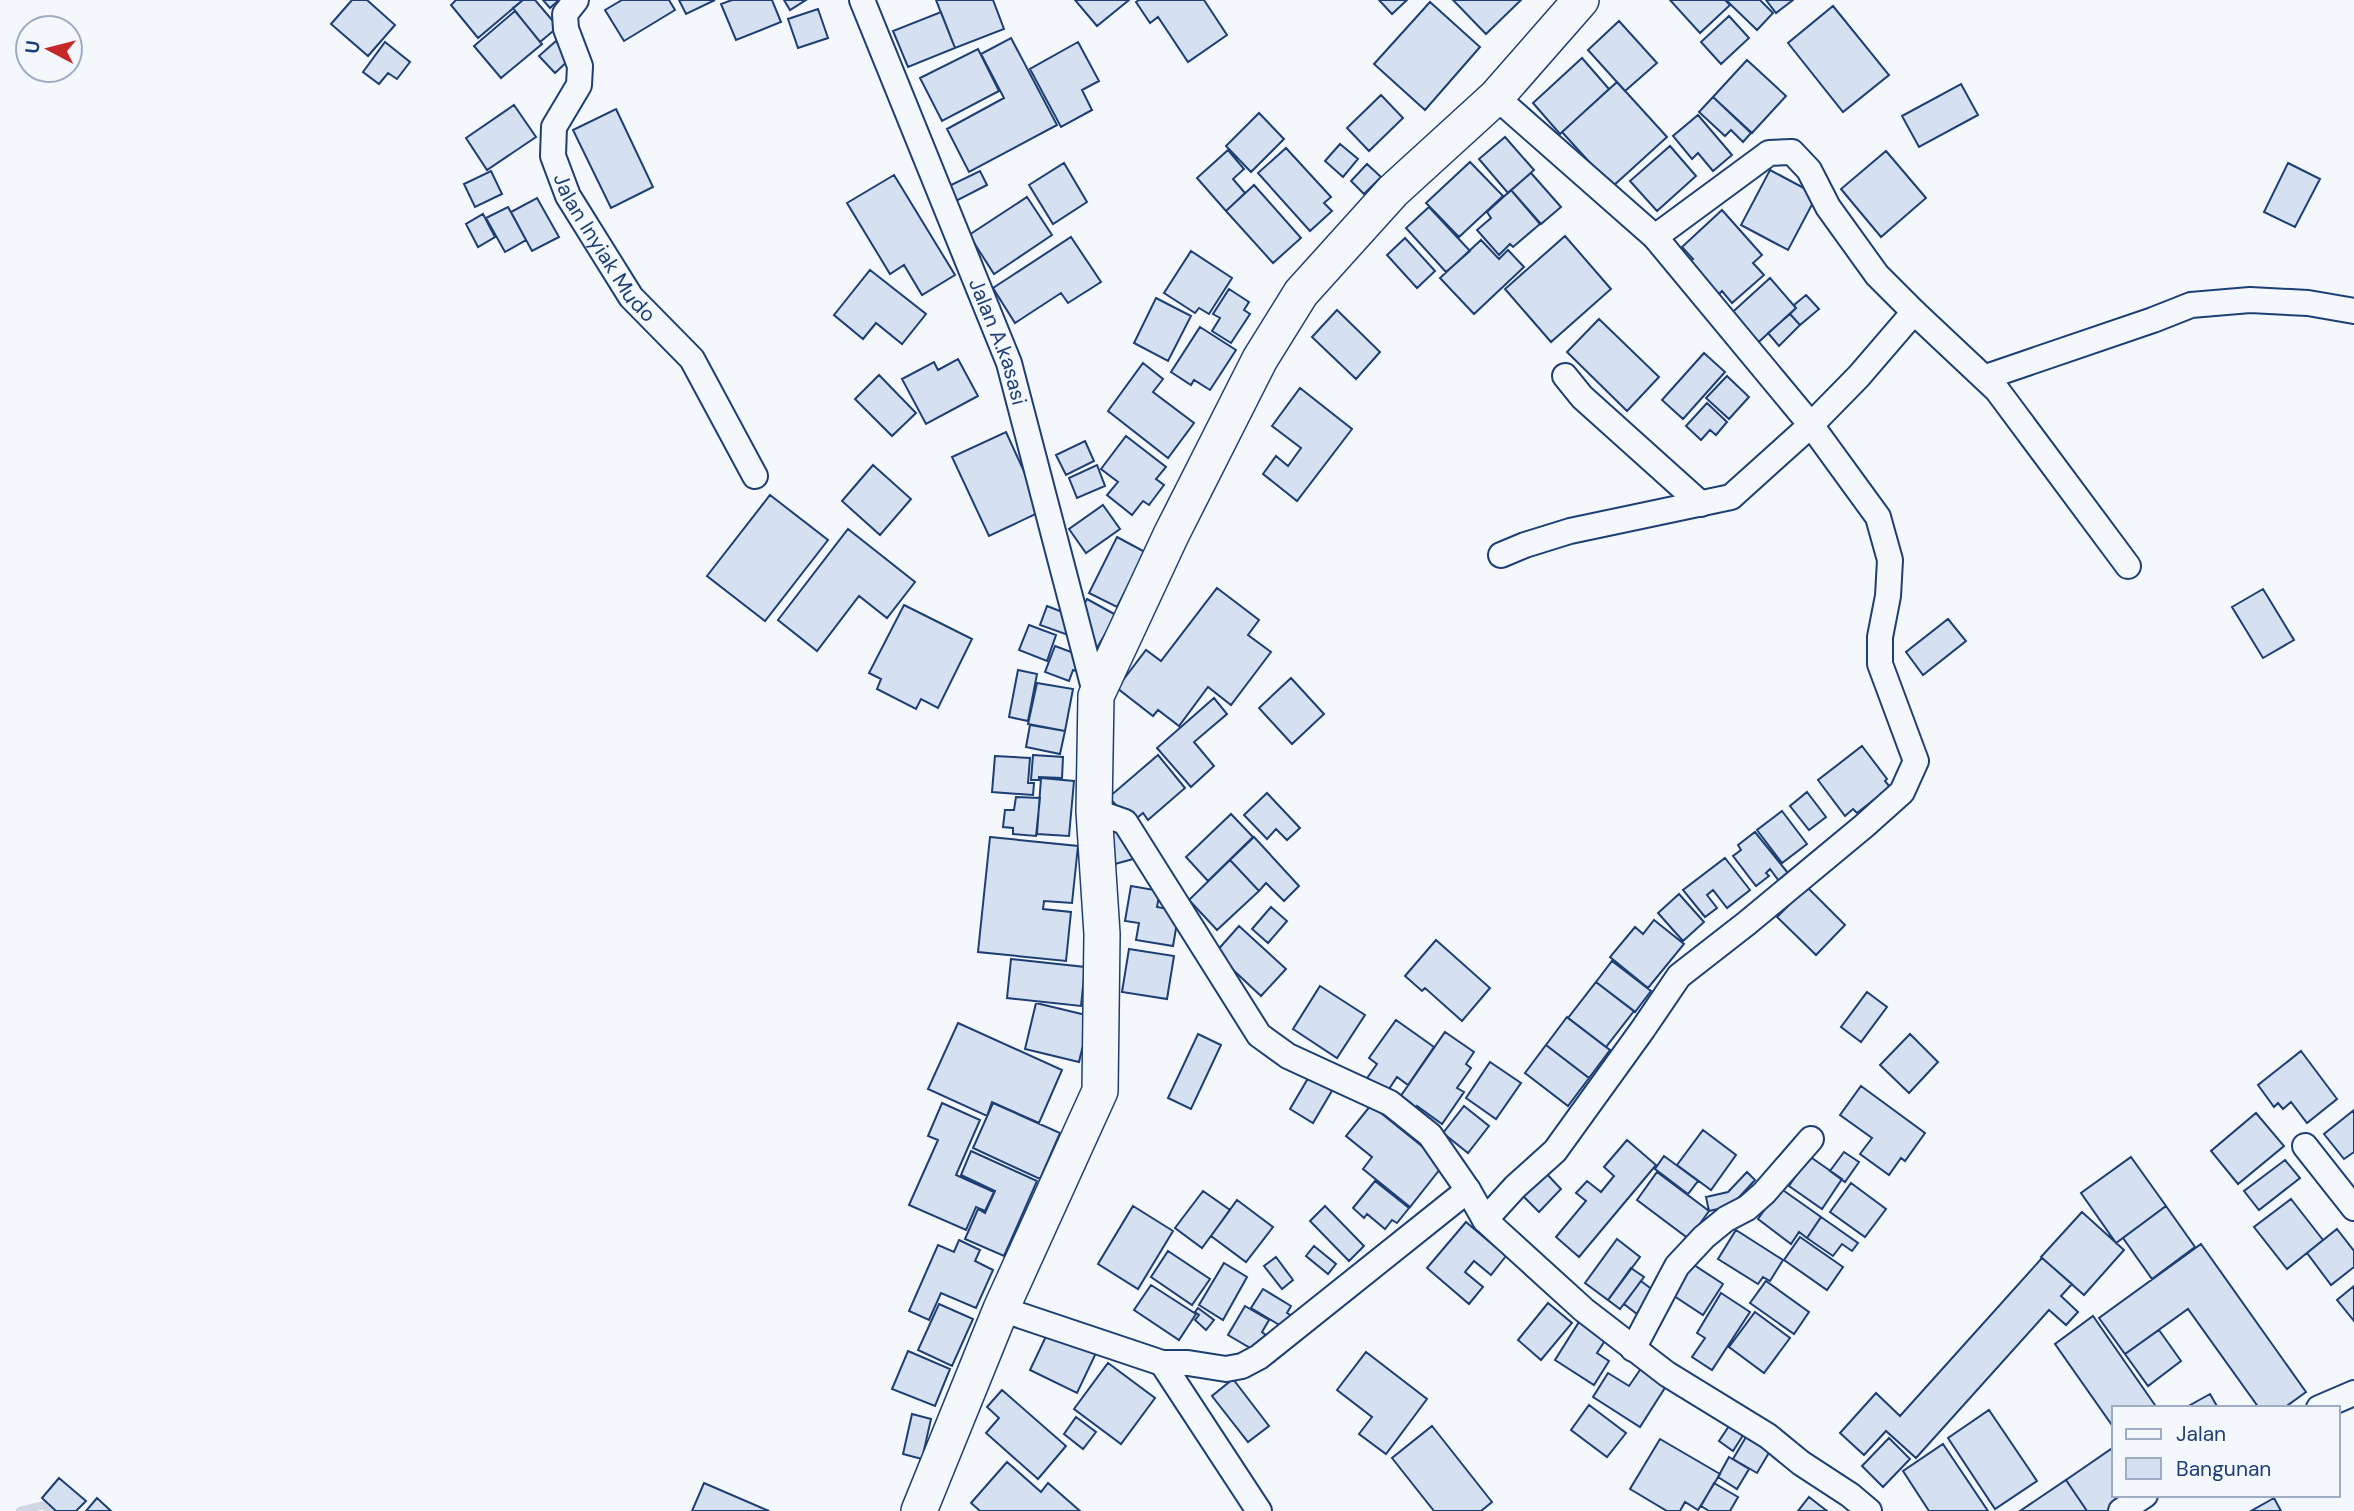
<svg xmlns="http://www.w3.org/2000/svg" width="2354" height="1511" font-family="'DM Sans',sans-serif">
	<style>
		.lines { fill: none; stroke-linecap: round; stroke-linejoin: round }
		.stream { stroke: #cfd7e4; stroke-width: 8 }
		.building { fill: #d5e0f0; stroke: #1d3f73; stroke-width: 2 }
		.minor-casing { stroke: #1d3f73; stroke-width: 28 }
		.secondary-casing { stroke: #1d3f73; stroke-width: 38 }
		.minor { stroke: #f4f7fb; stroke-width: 24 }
		.secondary { stroke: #f4f7fb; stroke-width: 35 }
		.labels { text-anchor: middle; stroke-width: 5; stroke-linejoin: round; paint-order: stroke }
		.street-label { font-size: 21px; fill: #1d3f73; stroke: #f4f7fb }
	</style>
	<rect width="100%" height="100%" fill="#f4f7fb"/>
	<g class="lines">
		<path class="stream" d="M20,1511L44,1505L50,1511"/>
	</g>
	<path class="building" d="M352,0H367L395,25L368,56L331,24Z
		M456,0H523L478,38L451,5Z
		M523,0H535L558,27L540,42L513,8Z
		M543,0H559L550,8Z
		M622,0H669L675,10L624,41L605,10Z
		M679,0H715L686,14Z
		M732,0H772L781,22L736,40L721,4Z
		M784,0H806L790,10Z
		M936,0H993L1004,29L955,48Z
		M1075,0H1129L1097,26Z
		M1139,0H1204L1227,35L1188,62L1158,17L1150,23L1136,2Z
		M1379,0H1407L1392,14Z
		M1453,0H1521L1486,34Z
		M1670,0H1725L1730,5L1700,33Z
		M1726,0H1760L1773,13L1757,30Z
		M1766,0H1793L1776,13Z
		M1430,2L1480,47L1425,110L1374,64Z
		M1833,6L1889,75L1843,112L1788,43Z
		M818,9L828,38L798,48L788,19Z
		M515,11L542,44L501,78L474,46Z
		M941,12L955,48L908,67L893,31Z
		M1729,16L1749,38L1721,64L1701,42Z
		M1619,21L1657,63L1625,91L1588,50Z
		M1011,38L1057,125L969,172L947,129L1004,98L981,54Z
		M556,41L571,58L555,73L539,56Z
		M385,42L410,62L397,79L388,73L379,84L363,72Z
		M1078,42L1099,81L1082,90L1092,110L1061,127L1030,69Z
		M978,49L999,91L942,121L920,78Z
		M1582,58L1609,89L1560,134L1533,103Z
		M1747,60L1786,96L1752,133L1713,97Z
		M1617,82L1667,137L1612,187L1562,132Z
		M1961,84L1978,115L1919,147L1902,116Z
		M1381,95L1403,118L1369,151L1347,128Z
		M1713,97L1751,133L1743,142L1731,130L1725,136L1699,112Z
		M514,105L536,137L487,170L466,138Z
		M616,109L653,187L611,208L573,130Z
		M1259,113L1284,139L1251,172L1226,146Z
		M1698,115L1732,155L1713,171L1698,153L1692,159L1673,136Z
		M1505,137L1534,170L1508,193L1479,159Z
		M1340,144L1358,159L1343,177L1325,161Z
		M1670,146L1696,176L1657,211L1630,181Z
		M1286,148L1331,197L1324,203L1332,211L1310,231L1258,173Z
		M1228,150L1244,169L1233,179L1245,193L1226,211L1197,178Z
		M1886,151L1926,198L1881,237L1841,189Z
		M1470,162L1503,196L1459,237L1426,203Z
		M1064,163L1087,202L1053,224L1029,185Z
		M2288,163L2320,179L2295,227L2264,212Z
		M1367,164L1381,177L1364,194L1351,181Z
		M1770,170L1817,195L1788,250L1741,225Z
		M491,171L502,194L475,207L464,184Z
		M980,171L987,185L956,201L949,186Z
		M1531,173L1561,207L1541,224L1511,190Z
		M894,175L955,275L922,295L904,265L890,274L847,203Z
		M1254,185L1301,238L1273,263L1226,211Z
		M1511,190L1540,224L1513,247L1510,244L1499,255L1477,230L1491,218L1487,212Z
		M1027,197L1052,235L994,274L969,235Z
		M537,198L559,237L532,251L511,212Z
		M508,207L526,240L505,252L486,218Z
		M1429,207L1470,251L1446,272L1406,228Z
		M1722,210L1762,255L1753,263L1764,275L1732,303L1722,291L1717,296L1688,264L1693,259L1682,247Z
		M483,214L495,237L478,247L466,224Z
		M1565,236L1611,289L1551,342L1505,289Z
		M1071,237L1101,282L1068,303L1061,293L1015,323L993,288Z
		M1405,238L1435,271L1417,288L1387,255Z
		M1481,240L1499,259L1508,250L1524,267L1474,314L1440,278Z
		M1191,251L1232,278L1209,314L1199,308L1195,313L1164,293Z
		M870,270L926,314L902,344L876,323L863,339L834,315Z
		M1770,278L1796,308L1752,348L1726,318Z
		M1229,289L1249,302L1244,310L1250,314L1231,343L1212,331L1220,318L1213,314Z
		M1806,295L1819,309L1800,325L1790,314L1796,308L1794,305Z
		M1156,298L1191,316L1168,361L1134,343Z
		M1337,310L1380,352L1356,379L1312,337Z
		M1790,314L1800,325L1779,346L1768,333Z
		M1599,319L1659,377L1627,411L1567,352Z
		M1200,327L1236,350L1210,390L1194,380L1191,385L1171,372Z
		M1704,353L1725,372L1683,419L1662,400Z
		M958,359L978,396L926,424L902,379L934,362L938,370Z
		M1143,363L1163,379L1153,392L1194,423L1168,458L1108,411Z
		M879,375L916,413L892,436L855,399Z
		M1727,376L1749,397L1729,419L1706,398Z
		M1300,388L1352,429L1297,501L1263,474L1276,456L1288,466L1301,448L1272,426Z
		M1707,403L1727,422L1716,435L1710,430L1701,440L1686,426Z
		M1006,432L1042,511L989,536L952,457Z
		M1126,436L1166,467L1156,479L1164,485L1149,505L1143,501L1132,515L1107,495L1118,482L1101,469Z
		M1085,441L1094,461L1066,475L1056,455Z
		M873,465L911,499L880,535L842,501Z
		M1097,465L1105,486L1077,498L1069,478Z
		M770,495L828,540L765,621L707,576Z
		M1103,505L1120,529L1086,553L1069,529Z
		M848,529L915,582L887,618L859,596L817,651L778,620Z
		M1117,537L1145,552L1117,607L1089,593Z
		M1217,588L1259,620L1248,635L1271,652L1231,705L1208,687L1179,726L1158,710L1153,716L1117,688L1146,650L1161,661Z
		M2263,589L2294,640L2263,658L2232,607Z
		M1087,599L1116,615L1097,648L1080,612Z
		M904,605L972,639L938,708L921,699L916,709L877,689L881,679L869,673Z
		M1047,606L1070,615L1068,635L1040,625Z
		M1948,619L1966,641L1923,675L1906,652Z
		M1029,625L1056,635L1047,661L1019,650Z
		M1055,646L1082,656L1076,671L1073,670L1069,681L1045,672Z
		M1018,670L1037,674L1028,721L1009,717Z
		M1291,678L1324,714L1292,744L1259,708Z
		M1037,683L1073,689L1065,731L1028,724Z
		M1214,698L1227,714L1194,742L1214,766L1191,787L1157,748Z
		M1030,725L1065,731L1060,754L1026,747Z
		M1862,746L1887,779L1885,781L1890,787L1857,813L1853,809L1845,816L1818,780Z
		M1033,755L1063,757L1062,778L1039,777V780H1031Z
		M1158,755L1185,788L1148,820L1143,813L1131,823L1109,797Z
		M995,756L1030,758L1028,783H1034L1033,795L992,792Z
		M1041,778L1074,781L1069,836L1037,834Z
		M1807,792L1826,817L1809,830L1790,806Z
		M1267,793L1300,828L1287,840L1276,829L1267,839L1244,815Z
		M1016,797L1040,798L1036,836L1013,834V828L1003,827L1005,810H1014Z
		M1782,811L1807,844L1782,863L1757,830Z
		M1231,814L1253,837L1208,881L1186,857Z
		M1123,824L1133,859L1115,864L1105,830Z
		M1755,832L1788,873L1779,881L1770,869L1766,873L1769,876L1756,886L1733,856L1741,850L1738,845Z
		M990,837L1078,846L1072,903L1044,901L1043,909L1071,912L1066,961L978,952Z
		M1254,837L1299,886L1284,901L1266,883L1259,891L1230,860Z
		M1725,858L1750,890L1727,908L1713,890L1707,895L1717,908L1705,917L1683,890Z
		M1230,860L1259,891L1217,930L1189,900Z
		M1131,886L1160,891L1157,907L1179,911L1173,946L1136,940L1139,923L1125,921Z
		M1807,887L1845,925L1816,955L1777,917Z
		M1679,894L1704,922L1683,941L1658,913Z
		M1271,907L1287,921L1268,943L1252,929Z
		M1654,920L1684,944L1648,988L1610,957L1635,927L1643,934Z
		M1239,926L1286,969L1261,996L1215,953Z
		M1436,940L1490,988L1462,1021L1425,988L1422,991L1405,976Z
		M1129,949L1174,956L1167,999L1122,992Z
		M1011,959L1085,967L1081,1006L1007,998Z
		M1612,961L1651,991L1635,1012L1596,982Z
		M1596,982L1634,1011L1606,1047L1568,1018Z
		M1320,986L1365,1015L1337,1058L1293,1029Z
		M1867,992L1887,1007L1861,1042L1841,1027Z
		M1036,1003L1090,1016L1079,1062L1025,1049Z
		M1567,1017L1610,1050L1589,1078L1546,1045Z
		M1396,1020L1434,1047L1408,1085L1397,1077L1385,1095L1365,1081L1377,1064L1369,1058Z
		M958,1023L1062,1070L1039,1123L992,1102L987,1116L928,1089Z
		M1445,1032L1474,1052L1466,1064L1471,1068L1457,1088L1464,1092L1442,1124L1417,1106L1414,1111L1398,1100Z
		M1198,1034L1221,1045L1191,1109L1168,1098Z
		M1910,1034L1938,1062L1909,1093L1880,1065Z
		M1546,1045L1589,1078L1568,1106L1525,1073Z
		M2301,1051L2337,1099L2307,1123L2291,1102L2283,1109L2278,1103L2274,1107L2258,1085Z
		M1490,1062L1521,1083L1496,1119L1466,1098Z
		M1310,1075L1333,1089L1313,1123L1290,1109Z
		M1861,1086L1925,1133L1905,1161L1901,1158L1889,1175L1860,1154L1872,1138L1840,1115Z
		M942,1103L980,1120L956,1175L994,1192L985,1211L976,1207L966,1230L909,1205L938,1140L928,1136Z
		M993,1103L1060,1133L1040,1179L973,1148Z
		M1371,1105L1444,1164L1410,1207L1363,1169L1372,1157L1346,1136Z
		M1464,1106L1489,1126L1468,1153L1443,1133Z
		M2354,1110V1152L2344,1159L2324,1134Z
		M2256,1113L2284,1146L2238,1184L2211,1151Z
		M1703,1130L1736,1155L1711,1190L1677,1165Z
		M1627,1140L1656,1165L1579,1257L1556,1237L1586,1201L1576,1193L1587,1181L1601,1192L1614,1176L1604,1167Z
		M971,1151L1037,1181L1004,1256L965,1239L978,1209L985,1213L995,1191L961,1175Z
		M1844,1152L1859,1162L1845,1182L1830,1171Z
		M1664,1156L1698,1181L1688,1194L1655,1169Z
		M1809,1156L1842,1179L1822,1209L1789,1186Z
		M2131,1157L2166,1206L2116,1243L2081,1193Z
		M2285,1160L2300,1178L2259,1210L2244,1191Z
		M1545,1172L1561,1189L1539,1212L1522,1195Z
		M1657,1172L1709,1211L1689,1239L1637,1200Z
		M1747,1172L1755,1180L1731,1206L1709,1211L1706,1197L1728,1192Z
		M1375,1181L1409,1208L1397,1223L1392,1220L1385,1229L1367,1214L1364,1218L1353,1208Z
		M1851,1183L1886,1209L1865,1237L1830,1212Z
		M1780,1188L1821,1217L1807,1238L1799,1232L1791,1244L1758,1219Z
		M1203,1191L1230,1210L1202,1248L1175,1228Z
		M2291,1199L2323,1240L2287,1269L2254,1227Z
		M1237,1200L1273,1227L1246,1262L1211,1236Z
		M1133,1206L1173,1231L1138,1289L1098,1264Z
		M1325,1206L1364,1246L1349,1261L1310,1221Z
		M2166,1206L2195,1247L2152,1279L2123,1238Z
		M2082,1212L2124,1250L2084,1295L2041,1257Z
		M1821,1217L1858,1243L1852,1251L1842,1244L1833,1256L1807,1238Z
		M1466,1222L1506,1256L1491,1275L1474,1261L1465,1272L1483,1287L1469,1304L1427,1268Z
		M2337,1229L2354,1251V1267L2331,1285L2307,1253Z
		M1736,1230L1783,1260L1770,1281L1763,1277L1758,1284L1718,1259Z
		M1800,1237L1843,1267L1827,1290L1784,1260Z
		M1617,1239L1640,1257L1608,1300L1585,1283Z
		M959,1240L980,1250L975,1261L993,1270L976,1308L941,1293L929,1320L909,1311L938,1245L954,1252Z
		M2201,1244L2306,1392L2284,1408H2259L2188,1309L2125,1354L2099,1318Z
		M1314,1246L1336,1264L1328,1274L1306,1256Z
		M1168,1251L1210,1279L1192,1305L1151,1277Z
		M1276,1257L1293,1280L1282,1289L1264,1266Z
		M2042,1258L2072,1284L2061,1296L2078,1312L2066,1325L2049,1310L1916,1458L1886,1431L1864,1455L1840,1433L1876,1393L1900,1416Z
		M1224,1263L1247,1277L1223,1320L1199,1305Z
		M1691,1263L1723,1284L1703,1315L1671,1294Z
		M1631,1268L1644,1277L1620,1309L1608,1300Z
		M1641,1281L1654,1291L1637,1314L1624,1304Z
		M1766,1281L1809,1312L1794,1334L1750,1303Z
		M1151,1285L1196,1314L1179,1340L1134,1310Z
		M2354,1286V1321L2337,1300Z
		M1263,1289L1291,1306L1287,1313L1294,1317L1286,1329L1251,1308Z
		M1721,1293L1750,1312L1712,1370L1692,1357L1705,1338L1697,1333Z
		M1548,1303L1572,1323L1541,1360L1518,1340Z
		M939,1304L973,1319L952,1366L918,1350Z
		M1245,1306L1269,1320L1262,1332L1267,1336L1260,1348L1254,1345L1252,1349L1228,1335Z
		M1198,1308L1214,1320L1206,1330L1195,1320L1199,1315L1195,1312Z
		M1755,1312L1790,1338L1764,1373L1729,1347Z
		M2093,1316L2157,1408H2114V1428L2055,1344Z
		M1579,1322L1606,1339L1597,1353L1609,1361L1594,1385L1555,1360Z
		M1049,1330L1096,1353L1077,1393L1030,1370Z
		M2159,1330L2181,1361L2148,1386L2125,1354Z
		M908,1351L950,1369L935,1406L892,1389Z
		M1366,1352L1427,1399L1386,1454L1359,1434L1372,1417L1337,1390Z
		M1108,1363L1155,1398L1121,1444L1074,1409Z
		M1642,1367L1668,1383L1640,1427L1593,1397L1608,1373L1629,1386Z
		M1233,1379L1269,1426L1248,1442L1212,1396Z
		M1002,1390L1066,1446L1038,1479L986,1433L999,1418L987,1407Z
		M2210,1394L2218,1408H2185Z
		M1589,1405L1626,1433L1607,1457L1571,1430Z
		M1989,1410L2037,1481L1995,1509L1948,1438Z
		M912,1414L931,1419L922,1459L903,1454Z
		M1076,1417L1096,1432L1083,1449L1064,1434Z
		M1733,1420L1747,1429L1733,1451L1719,1441Z
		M1432,1426L1492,1502L1481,1511H1434L1392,1458Z
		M1746,1437L1770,1451L1757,1473L1733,1459Z
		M1889,1438L1910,1459L1883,1487L1862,1466Z
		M1660,1439L1720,1474L1698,1510L1685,1502L1680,1511H1667L1630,1489Z
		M1943,1444L1988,1511H1929L1903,1471Z
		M2114,1447V1495H2131L2108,1511H2087L2066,1480Z
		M1729,1457L1749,1469L1737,1489L1718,1477Z
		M1007,1462L1041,1492L1048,1483L1080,1511H980L971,1503Z
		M59,1478L86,1501L76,1511H56L42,1498Z
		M2066,1480L2087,1511H2020Z
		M704,1483L769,1511H692Z
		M1714,1483L1738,1497L1730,1511H1709L1701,1506Z
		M1809,1497L1827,1511H1798Z
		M97,1498L111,1511H86Z
		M2274,1498L2281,1511H2251Z"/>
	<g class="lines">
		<g class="minor-casing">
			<g id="minor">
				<path id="s1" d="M576,0L565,14L566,29L580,66L579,85L554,127L553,156L568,196L631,297L692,359L755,476"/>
				<path id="s2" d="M862,0L1009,363L1096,696"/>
				<path d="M1655,237L1769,153L1792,152L1809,170L1828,207L1877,275L1914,312L1997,390L2128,566"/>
				<path d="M1565,376L1582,397L1701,504"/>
				<path d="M1986,377L2153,320L2191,305L2250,300L2308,303L2354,311"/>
				<path d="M1501,555L1525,545L1570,531L1731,497L1811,425L1859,376L1914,312"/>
				<path d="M1094,811L1125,822L1259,1035L1288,1056L1390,1103L1430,1135L1468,1190L1485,1220L1584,1310L1667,1374L1768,1436L1801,1463L1850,1495L1869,1511"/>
				<path d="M2305,1146L2354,1208"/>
				<path d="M1485,1220L1515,1187L1555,1151L1643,1029L1679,976L1747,923L1864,826L1902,792L1916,761L1880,664V637L1888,596L1890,560L1878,517L1811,425L1655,237L1496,97"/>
				<path d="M1001,1309L1162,1363H1188L1226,1369L1242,1366L1259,1357L1468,1190"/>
				<path d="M1633,1349L1677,1266L1704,1237L1726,1219L1747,1208L1764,1193L1811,1139"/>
				<path d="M1162,1363L1259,1511"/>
				<path d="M2319,1408L2354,1393"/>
				<path d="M2121,1511L2145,1495"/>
			</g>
		</g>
		<g class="secondary-casing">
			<path id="secondary" d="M919,1511L1001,1309L1100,1091L1102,934L1094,811L1096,696L1171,535L1260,359L1301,293L1393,191L1496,97L1581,0"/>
		</g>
		<use href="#minor" class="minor"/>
		<use href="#secondary" class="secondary"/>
	</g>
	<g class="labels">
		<g class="street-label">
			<text dy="7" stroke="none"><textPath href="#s1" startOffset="275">Jalan Inyiak Mudo</textPath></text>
			<text dy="7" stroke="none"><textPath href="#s2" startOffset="368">Jalan A.kasasi</textPath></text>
		</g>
	</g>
	<rect x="2112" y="1406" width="228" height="91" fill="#f4f7fb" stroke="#9eadc5" stroke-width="2"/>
	<rect x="2126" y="1429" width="35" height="10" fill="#f4f7fb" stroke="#9eadc5" stroke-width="2"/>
	<text x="2176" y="1441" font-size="21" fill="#1d3f73">Jalan</text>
	<rect x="2126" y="1458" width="35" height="21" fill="#d5e0f0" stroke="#9eadc5" stroke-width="2"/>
	<text x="2176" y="1476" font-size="21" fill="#1d3f73">Bangunan</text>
	<g transform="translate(49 49) rotate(277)"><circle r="33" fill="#f4f7fb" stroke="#9eadc5" stroke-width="2"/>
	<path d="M0-5L12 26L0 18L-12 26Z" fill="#c62828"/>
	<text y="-10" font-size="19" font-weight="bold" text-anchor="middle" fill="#1d3f73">U</text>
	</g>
</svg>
